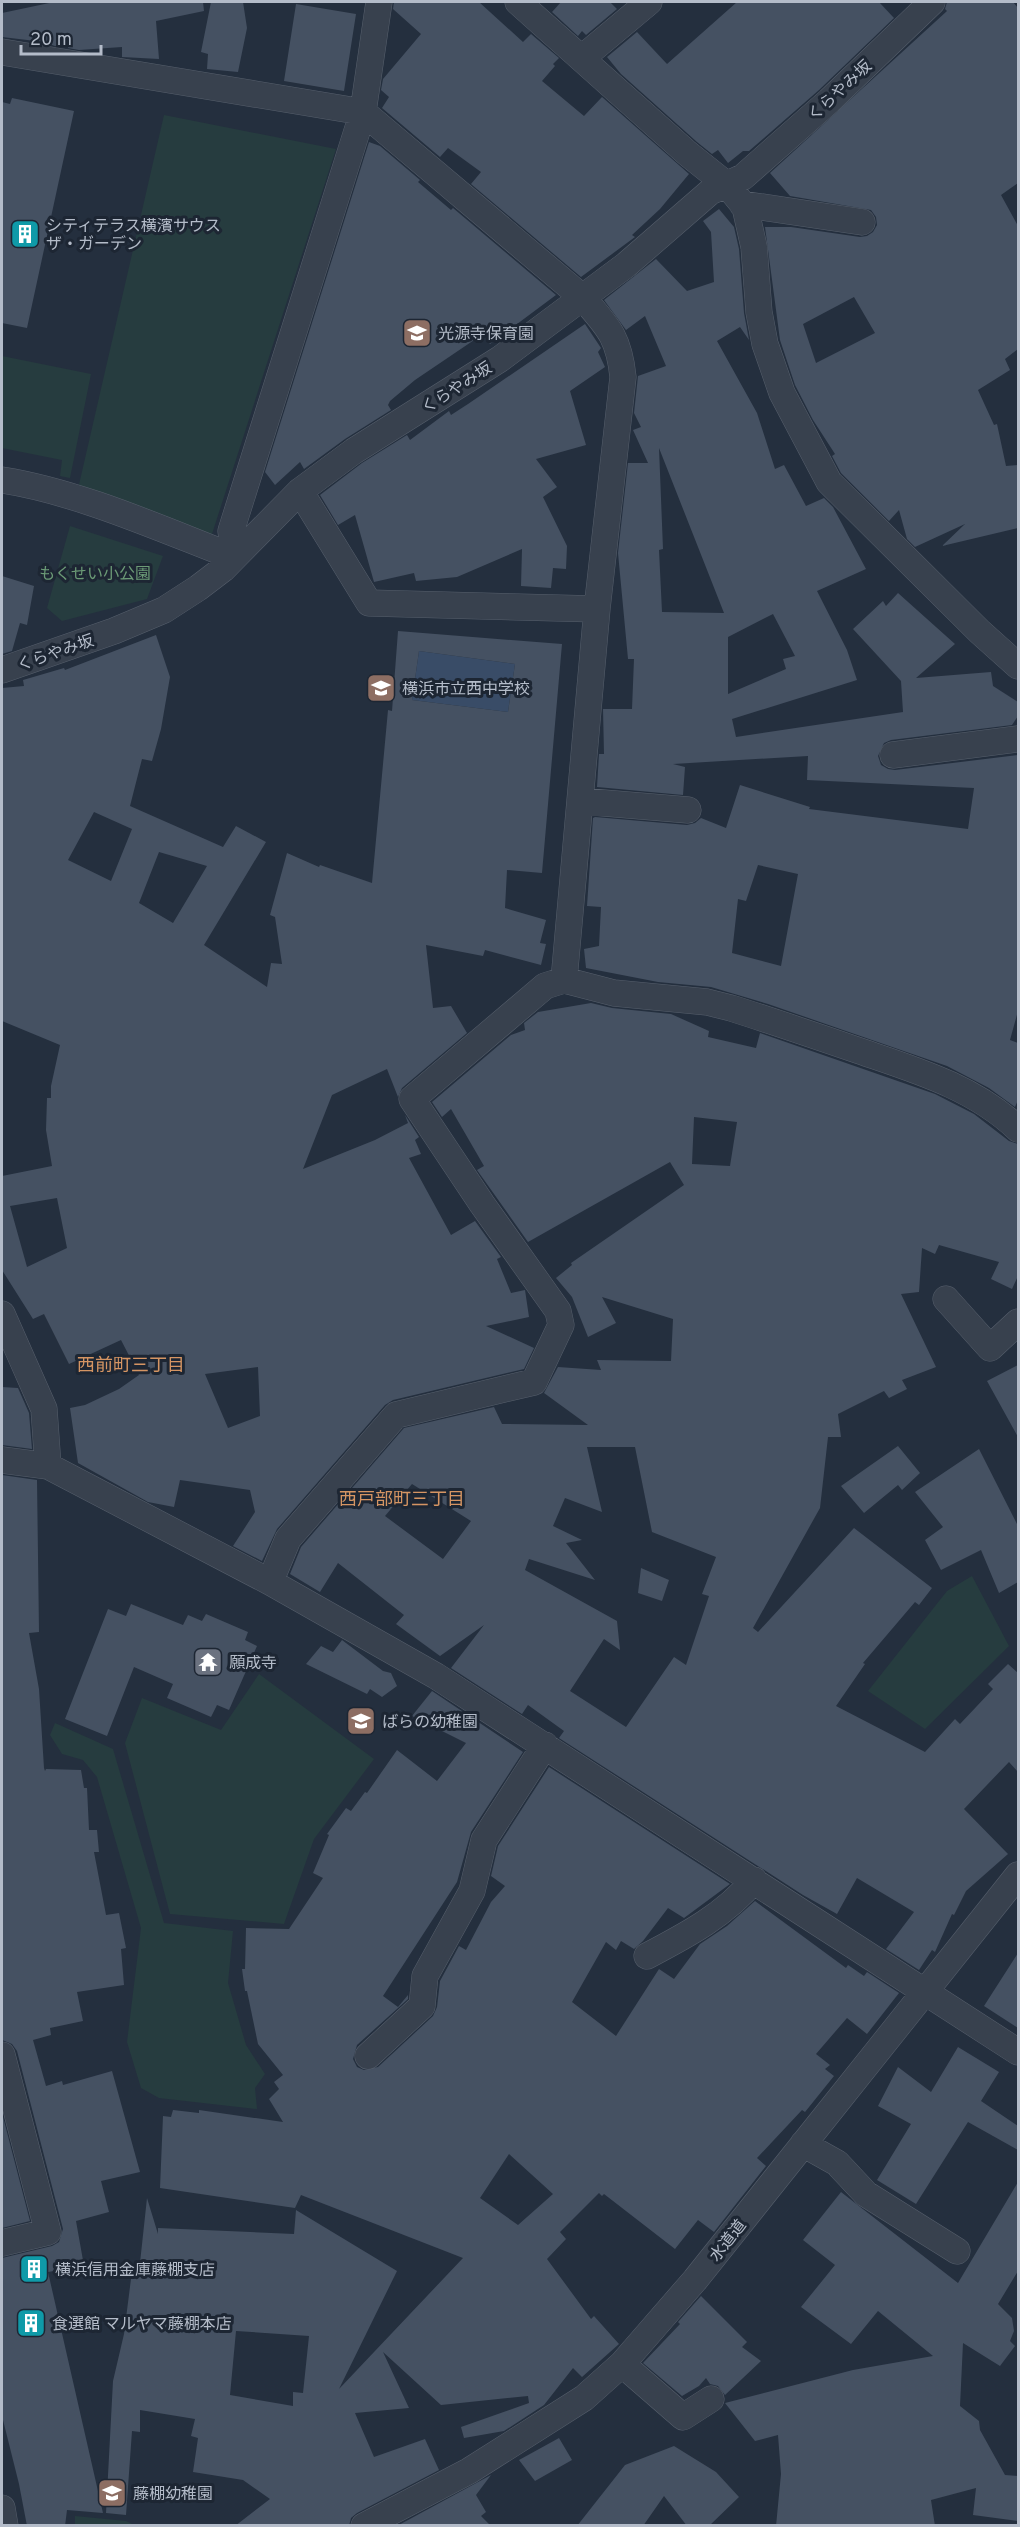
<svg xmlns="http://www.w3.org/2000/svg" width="1020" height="2527" font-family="Overpass,'Noto Sans JP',sans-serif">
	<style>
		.green { fill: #263c3f }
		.water { fill: #394c67 }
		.building { fill: #455162; fill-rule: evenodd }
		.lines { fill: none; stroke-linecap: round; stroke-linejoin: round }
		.minor-casing { stroke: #565f6c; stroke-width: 27 }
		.minor { stroke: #38414e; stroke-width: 26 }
		.labels { text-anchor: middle; stroke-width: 6; stroke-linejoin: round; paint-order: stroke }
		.street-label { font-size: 16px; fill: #b4bcc9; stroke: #1d2633 }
		.poi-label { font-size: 16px; fill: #b4bcc9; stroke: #1d2633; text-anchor: start }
		.park-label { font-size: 16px; fill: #6b9a76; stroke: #1d2633 }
		.neighbourhood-label { font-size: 18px; fill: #d59563; stroke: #1d2633 }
	</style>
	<rect width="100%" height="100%" fill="#242f3e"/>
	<path class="green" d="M164,115L336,149L212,534L78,489Z
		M2,356L91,374L70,478L60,476L62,460L2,448Z
		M70,526L163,556L147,599L62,621L47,608Z
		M972,1576L1009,1646L925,1729L868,1691L947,1591Z
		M259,1674L374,1759L314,1839L284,1924L170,1914L125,1743L142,1698L221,1730Z
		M55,1723L113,1749L164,1923L233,1931L228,1983L246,2045L265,2074L255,2088L257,2109L159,2098L141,2088L127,2042L141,1928L97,1777L83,1760L62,1754L50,1735Z
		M75,2516L126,2521L134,2525H75Z"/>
	<path class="water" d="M419,651L515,664L508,712L412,700Z"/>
	<path class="building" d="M54,2H203L204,11L156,21L159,59L122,57V47L79,50L68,48V43L55,46L44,42L2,37V13Z
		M211,2H243L247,28L238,72L207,69L208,54L201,52Z
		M394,2H479L523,42L531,34L559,58L553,64L555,66L542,81L584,116L602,97L689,174L660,209L632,235L635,237L581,277L471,184L481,172L448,148L440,157L382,108L389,97L381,90L383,79L421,34L393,9Z
		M561,2H610L617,9L586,35L582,31L578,36L552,12Z
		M737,2H879L894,18L819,90L749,151H743L728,163L718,150L712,154L697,142L621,74L607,57L637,32L667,64Z
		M947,2H1013L1018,8V183L1001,195L1018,226V349L1005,359L1010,370L978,390L994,425L997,424L1006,466L1018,465V528L942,546L965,524L915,547L907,539L899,510L889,521L841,473L832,456L835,454L813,420L795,385L780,340L765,227H791L860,237L867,236L873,232L877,225L876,217L871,210L790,196L770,173L947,11L945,9ZM854,297L875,333L816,363L803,324Z
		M296,4L356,14L344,91L284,81Z
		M12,98L74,111L27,328L2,323V102L10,104Z
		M369,142L380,146L420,180L418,182L451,210L453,208L556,295L490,344L483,334L415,380L390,401L388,405L391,410L345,439L304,469L300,462L275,485L265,472Z
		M719,209L734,227L739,249L744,313L749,340L740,327L717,341L757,413L775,469L784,465L806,506L824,498L833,507L866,569L817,591L847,650L857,680L732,719L736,737L903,712L901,681L853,629L883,601L886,606L898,593L955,644L916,678L991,672L993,686L1018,702V716L1012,725L891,740L884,743L878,756L881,765L888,769L895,770L1018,755V1011L1010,1040L1018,1043V1100L1015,1107L989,1088L947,1066L768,1004L711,987L658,982L586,968L584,949L599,946L601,907L587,906L593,818L595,817L687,825L695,823L701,818L726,828L740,785L810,807L809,809L968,829L974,788L807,780L808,756L673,764L685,767L683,795L597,787L599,754H604L603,709H632L634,659H628L618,553L628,463H648L633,430L641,427L634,413L638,376L666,366L645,316L626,330L604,300L656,259L687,291L714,282L711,232L703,221ZM659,448L724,613L662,612L659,550L663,549ZM773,614L795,656L783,659L786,669L728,694V637ZM758,865L798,874L781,966L732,953L738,899L746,901Z
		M585,324L601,348L598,352L605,367L570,391L586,445L536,459L557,487L543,497L567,546L566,569L553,568L551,588L521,586L522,549L457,577L416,581L414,573L374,582L355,515L338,525L320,495L362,463L407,435L410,440L449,411L451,415L468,404Z
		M2,576L34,586L27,625L20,623L12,651L2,654Z
		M398,631L562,644L542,873L507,870L505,908L546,920L540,943L546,944L541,965L485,950L483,956L426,945L433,1008L451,1006L467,1033L402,1088L398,1097L387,1069L332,1095L303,1169L375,1140L408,1123L405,1115L419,1137L415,1140L421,1154L409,1158L451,1235L475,1221L501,1257L497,1259L511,1293L525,1290L529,1317L486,1326L534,1348L524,1369L393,1400L385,1405L277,1529L262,1561L233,1546L255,1512L250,1490L180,1480L174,1507L148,1502L78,1463L70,1408L85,1405L119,1389L139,1375L121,1340L69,1364L44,1314L33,1319L2,1270V1176L52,1166L46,1130L47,1098H51V1086L60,1045L2,1021V688L24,686L23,680L64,668L65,670L156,635L170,677L161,729L152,761L142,759L130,806L223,847L236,826L266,842L204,945L267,987L271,963L282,964L275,917L270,915L287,853L319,867L320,865L372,883L388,710L392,711ZM419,651L515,664L508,712L412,700ZM94,812L132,829L111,881L68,860ZM159,852L207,866L173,923L139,903ZM57,1198L67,1248L27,1267L10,1206ZM258,1367L260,1416L228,1428L205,1374Z
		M591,1003L612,1008L671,1014L709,1031L708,1037L756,1048L760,1033L935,1094L974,1114L1009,1141L1018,1144V1276L1012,1289L991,1279L999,1262L939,1245L935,1254L922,1248L919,1292L901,1294L936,1367L902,1380L907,1389L889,1398L884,1391L838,1414L841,1437H828L820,1508L753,1628L758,1632L854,1528L932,1588L919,1605L915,1602L863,1663L865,1664L836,1706L925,1752L955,1719L960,1724L993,1689L988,1684L1008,1664L1018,1673V1772L1009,1762L964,1809L1008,1854L966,1891L954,1915L952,1914L935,1952L932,1950L919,1970L886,1949L914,1912L857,1878L837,1914L803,1895L559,1738L564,1731L528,1705L522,1714L451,1668L484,1625L440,1656L396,1624L404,1615L338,1563L320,1592L290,1574L301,1547L404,1428L494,1407L502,1424L588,1425L544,1393L558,1367L601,1370L597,1360L671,1361L673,1319L602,1297L616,1323L588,1337L572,1297L556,1278L572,1265L571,1263L684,1185L670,1162L528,1242L477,1170L484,1166L451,1109L442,1117L432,1102L511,1035L525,1030L524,1023L538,1012ZM694,1117L737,1122L730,1166L692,1164ZM587,1447H635L652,1532L716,1557L702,1594L709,1596L686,1665L674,1657L626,1727L570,1691L604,1639L620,1650L617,1621L525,1570L529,1559L595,1580L566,1543L582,1540L553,1526L565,1498L602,1512ZM412,1484L471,1521L443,1559L385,1516Z
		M1018,1365V1437L987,1381Z
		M2,1387L18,1388L29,1413L32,1449L2,1445Z
		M898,1446L920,1473L902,1490L898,1485L864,1513L841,1486Z
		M979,1449L1018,1526V1582L999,1593L981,1550L941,1570L925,1540L943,1527L915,1492Z
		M2,1475L37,1480L39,1632L29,1633L39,1689L44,1768L45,1771L46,1769L81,1770L84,1788H87L89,1830H97L99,1852H94L106,1915L119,1913L126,1948L121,1949L124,1985L77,1992L83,2021L50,2028L51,2035L33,2040L46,2086L62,2081L63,2085L112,2071L140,2172L101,2181L109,2212L76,2221L84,2266L48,2272L103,2513L67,2510L65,2526H27L19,2484L2,2416V2258L52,2246L59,2242L63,2229L17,2051L12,2044L2,2040Z
		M641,1568L669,1580L662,1601L638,1593Z
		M131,1604L183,1625L188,1615L202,1621L206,1614L248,1632L245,1640L257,1646L229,1710L217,1705L211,1717L167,1698L173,1684L134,1667L107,1736L65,1719L108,1609L126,1616Z
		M342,1640L383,1671L391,1673L397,1686L382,1697L370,1689L367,1694L306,1664L321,1646L333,1652Z
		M432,1691L523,1752L471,1832L457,1882L383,1996L398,2007L408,1995V1999L357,2045L353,2059L357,2067L364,2070L378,2067L433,2016L437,2007L440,1981L459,1946L466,1950L491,1902L505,1886L491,1876L498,1846L549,1767L730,1884L684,1918L668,1908L643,1941L634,1949L621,1941L616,1950L606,1942L572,2002L616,2036L659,1969L674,1979L700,1944L727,1926L755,1901L846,1968L848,1965L864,1976L867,1972L899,1993L867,2034L847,2018L816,2054L830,2065L825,2069L834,2076L805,2112L802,2110L757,2158L766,2166L714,2232L698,2220L675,2249L604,2194L602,2196L599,2193L560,2232L566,2239L547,2259L591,2319L594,2316L619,2344L582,2377L573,2368L544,2405L504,2431L464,2438L461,2427L529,2403L528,2396L441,2405L383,2352L409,2408L355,2413L374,2457L425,2439L439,2470L357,2513L351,2518L349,2526H235L270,2499L243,2480L193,2472L198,2438L191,2436L195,2419L140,2410V2432L132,2431L126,2515L106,2513L113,2381L124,2334L132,2271L139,2272L147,2198L158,2234V2228L294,2234L296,2210L397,2271L339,2389L463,2258L301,2195L295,2208L160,2188L163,2116L171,2117L173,2110L199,2113V2110L283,2122L269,2099L279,2089L274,2082L283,2075L258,2044L247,1991H245L242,1969H245L246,1928L289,1929L323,1878L313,1873L329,1835L327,1834L346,1808L351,1811L365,1792L367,1793L397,1750L437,1781L466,1743L412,1716ZM509,2154L553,2194L518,2225L480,2198ZM236,2331L309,2336L303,2393L293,2392V2406L230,2395Z
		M1018,1953V2028L984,2006Z
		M958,2047L999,2072L981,2101L1018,2126V2150L968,2122L916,2204L877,2180L911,2124L878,2106L898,2067L931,2092Z
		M2,2113L30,2221L2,2228Z
		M1018,2182V2271L998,2304L1012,2318L1014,2331L1010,2341L1015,2346L1000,2366L963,2343L960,2406L979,2421L980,2430L1005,2475L1018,2476V2521L973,2515L976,2488L931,2500L935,2526H776L781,2474L778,2435L755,2441L725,2403L853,2370L933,2356L878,2311L851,2344L801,2307L835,2265L803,2240L841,2192L958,2283Z
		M701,2296L747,2342L742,2347L761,2361L725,2395L718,2386L710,2384L706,2378L699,2386L682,2396L643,2363L680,2324L678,2322Z
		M559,2438L572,2460L535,2481L519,2460Z
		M674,2446L716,2472L739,2497L709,2526H687L664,2496L643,2526H577L625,2465Z
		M491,2475L476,2495L486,2512L481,2516L491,2526H397Z"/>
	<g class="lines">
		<g class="minor-casing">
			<path id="minor" d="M518,2L687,153L727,185L745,207L754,247L759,312L765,344L782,393L829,482L980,632L1018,666
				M2,52L363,112L583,298C608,327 619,337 623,377L597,609L564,980
				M582,58L649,2
				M742,204L862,222
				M2,480C79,492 161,529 234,557L231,531L363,112L379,2
				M300,491L369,603L597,609
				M2,670L114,631L164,610L198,588L223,569L300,491L354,451L500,359L626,265L710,192L743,177L829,101L932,2
				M893,755L1018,739
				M580,801L688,810
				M946,1299L990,1348L1018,1322
				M2,1314L44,1409L48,1466
				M2,1460L48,1466L270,1582L436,1676L1018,2052
				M270,1582L288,1539L396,1415L534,1382L561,1325L558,1311L482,1204L412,1099L545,986L564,980L614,993L707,1002L731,1008C772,1021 813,1035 854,1049C912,1069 973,1086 1018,1129
				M647,1956C687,1935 725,1915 754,1880
				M2,2055L48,2232L2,2243
				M368,2056L422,2006L425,1976L472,1891L484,1840L545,1745
				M803,2144L837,2163L866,2194L957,2251
				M622,2364L683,2417L711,2399
				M2,2508L5,2526
				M364,2526L469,2471L584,2398L622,2364L695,2280L1018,1875"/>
		</g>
		<use href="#minor" class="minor"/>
	</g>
	<defs>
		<g id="building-square" transform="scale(1.5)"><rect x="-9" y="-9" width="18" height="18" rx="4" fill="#0f9aa8" stroke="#1d2633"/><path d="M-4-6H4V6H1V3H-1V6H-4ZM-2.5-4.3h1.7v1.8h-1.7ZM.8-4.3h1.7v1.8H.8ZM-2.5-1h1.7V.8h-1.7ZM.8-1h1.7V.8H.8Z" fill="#fff"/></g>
		<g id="school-square" transform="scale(1.5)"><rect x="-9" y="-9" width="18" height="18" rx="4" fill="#8d6e63" stroke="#1d2633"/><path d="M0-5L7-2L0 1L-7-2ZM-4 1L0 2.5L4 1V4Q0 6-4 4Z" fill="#fff"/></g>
		<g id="temple-square" transform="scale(1.5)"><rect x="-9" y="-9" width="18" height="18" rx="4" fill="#6b7280" stroke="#1d2633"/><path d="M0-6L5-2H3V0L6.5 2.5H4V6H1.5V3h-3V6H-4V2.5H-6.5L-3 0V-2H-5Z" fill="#fff"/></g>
	</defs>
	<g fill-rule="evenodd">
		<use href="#building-square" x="25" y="234"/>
		<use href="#school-square" x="417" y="333"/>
		<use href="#school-square" x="381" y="688"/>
		<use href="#temple-square" x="208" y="1662"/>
		<use href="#school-square" x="361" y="1721"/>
		<use href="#building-square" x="34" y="2269"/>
		<use href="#building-square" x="31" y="2323"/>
		<use href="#school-square" x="112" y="2493"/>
	</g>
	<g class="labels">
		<g class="street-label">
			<text transform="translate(839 90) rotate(-43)" y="6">くらやみ坂</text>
			<text transform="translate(456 387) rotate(-33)" y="6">くらやみ坂</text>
			<text transform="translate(55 652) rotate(-19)" y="6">くらやみ坂</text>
			<text transform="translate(727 2240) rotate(-52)" y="6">水道道</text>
		</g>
		<g class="poi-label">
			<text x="46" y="231">シティテラス横濱サウス<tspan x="46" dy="18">ザ・ガーデン</tspan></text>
			<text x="438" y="339">光源寺保育園</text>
			<text x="402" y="694">横浜市立西中学校</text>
			<text x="229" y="1668">願成寺</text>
			<text x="382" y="1727">ばらの幼稚園</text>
			<text x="55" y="2275">横浜信用金庫藤棚支店</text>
			<text x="52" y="2329">食選館 マルヤマ藤棚本店</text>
			<text x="133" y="2499">藤棚幼稚園</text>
		</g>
		<g class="park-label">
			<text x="95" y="579">もくせい小公園</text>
		</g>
		<g class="neighbourhood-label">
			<text x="131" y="1371">西前町三丁目</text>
			<text x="402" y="1505">西戸部町三丁目</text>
		</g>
	</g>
	<rect width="1020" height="2527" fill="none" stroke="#b4bcc9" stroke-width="6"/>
	<path d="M21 45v9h80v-9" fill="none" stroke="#b4bcc9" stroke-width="3"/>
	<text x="30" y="45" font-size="18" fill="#b4bcc9" stroke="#1d2633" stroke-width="4.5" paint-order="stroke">20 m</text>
</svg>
